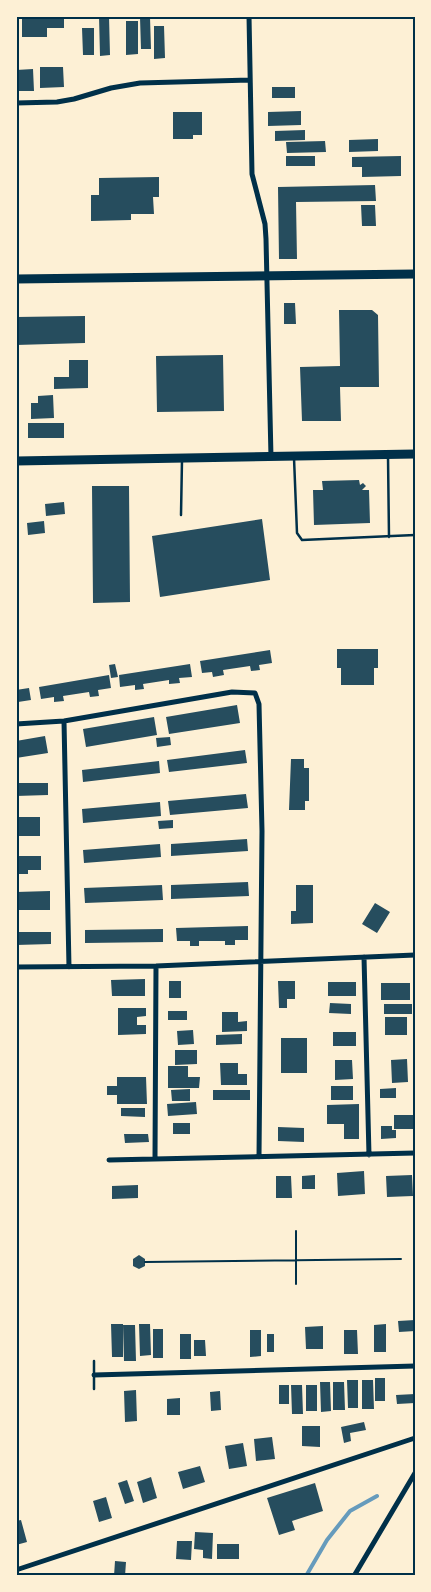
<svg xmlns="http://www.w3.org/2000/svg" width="431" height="1592" font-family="'Space Grotesk',sans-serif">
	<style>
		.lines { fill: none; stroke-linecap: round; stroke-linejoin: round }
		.stream { stroke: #669bbc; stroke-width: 4 }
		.building { fill: #264d5e }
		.path { stroke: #003049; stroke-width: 2 }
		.service { stroke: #003049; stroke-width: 2.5 }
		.minor { stroke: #003049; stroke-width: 5 }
		.primary { stroke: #003049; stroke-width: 9 }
		.neatline { fill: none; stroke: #003049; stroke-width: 2 }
	</style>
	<rect width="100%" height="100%" fill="#fdf0d5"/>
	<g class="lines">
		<path class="stream" d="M306,1576L327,1540L350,1511L377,1496"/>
	</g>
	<path class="building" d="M99,16H109L110,55L100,56Z
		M140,17H150L151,49H141Z
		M22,19H64V28H47V37H22Z
		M126,21H138V54L126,55Z
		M154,26H164L165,58L154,59Z
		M82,28H94V55H83Z
		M40,67H63L64,87L40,88Z
		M33,69L34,91H16V70Z
		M272,87H295V98H272Z
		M301,111V125L268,126V112Z
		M173,112H202V135H193V139H173Z
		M305,130V140L275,141V131Z
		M378,139V151L349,152V140Z
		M325,141L326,152L287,153L286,142Z
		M286,156H315V166H286Z
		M401,156V176L362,177V167H352V157Z
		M159,177V197H153L154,214H131V220L91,221V195H99V178Z
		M375,185L376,201L296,202L297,259H279L278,187Z
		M361,205H375L376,226H362Z
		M284,303H295L296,324H284Z
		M339,310H372L378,315L379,387H340L341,421H302L300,367L340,366Z
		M85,316V343L16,345V317Z
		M223,355L224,411L157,412L156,356Z
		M69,360H88V388L54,389V377H69Z
		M53,395L54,418L31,419V403H38V396Z
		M28,423H64V438H28Z
		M359,480L360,485L363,483L366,486L362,490H369L370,523L314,525L313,490H323L322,481Z
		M92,486H129L130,602L93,603Z
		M64,502L65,514L46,516L45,504Z
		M262,519L270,580L160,597L152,536Z
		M44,521L45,533L28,535L27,523Z
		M337,649H378V668H374V685H341V668H337Z
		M270,650L272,663L259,665L260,670L251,671L250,666L223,670L224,675L213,677L212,672L202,673L200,661Z
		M115,664L118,677L111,678L109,665Z
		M190,664L192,677L179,678L180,683L169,684V680L143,684L144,689L135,690V685L120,687L119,675Z
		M109,675L111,688L98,690L99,696L90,697L89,692L63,696L64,701L54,702V697L41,699L39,687Z
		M29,688L31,700L18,702L19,708H16V690Z
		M237,705L240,723L169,734L166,717Z
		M154,717L157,735L86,747L83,729Z
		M45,736L48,753L16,758V741Z
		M170,737L171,745L157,747L156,738Z
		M245,750L247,763L169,772L167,760Z
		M291,759H304V768H309V801H305V810H289Z
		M159,761L160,773L83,782L82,770Z
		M16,783H48V795L16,796Z
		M246,794L248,808L170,815L168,801Z
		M160,802L161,816L83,823L82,809Z
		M16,817H40V836H16Z
		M173,820V828L159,829L158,821Z
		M247,839L248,851L171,856V844Z
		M160,844L161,857L84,863L83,850Z
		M16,856H41V870H28V874H18Z
		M248,882L249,896L171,899V885Z
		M162,885L163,900L85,903L84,888Z
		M296,885H313V923L291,924V911H296Z
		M50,891V910H16V892Z
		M375,903L390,912L377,933L362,924Z
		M248,926V940H235V945H225V941H199V946H190V941H177L176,928Z
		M163,929V942L85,943V930Z
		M16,932H51V944L16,945Z
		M145,979V996H112L111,980Z
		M169,981H181V998H169Z
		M278,981H295V999H287V1008H279Z
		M328,982H356V996H328Z
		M381,983H410V1000H381Z
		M330,1003L351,1004V1014L329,1013Z
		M384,1004H412V1014H384Z
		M118,1008H146V1016L137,1017V1025H146V1034L118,1035Z
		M168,1011H187V1020H168Z
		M222,1012H238V1022L247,1021V1031L222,1032Z
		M385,1017H407V1035H385Z
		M193,1030L194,1044L178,1045L177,1031Z
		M333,1032H356V1046H333Z
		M242,1034V1044L216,1045V1035Z
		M281,1038H307V1073H281Z
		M175,1050H197V1064L175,1065Z
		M407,1059L408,1082L392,1083L391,1060Z
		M335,1060H352L353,1079L335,1080Z
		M220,1063H238V1074H247V1085H221Z
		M168,1066H188V1077H200L199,1088H168Z
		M117,1077H146L147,1104H117V1095H107V1086H117Z
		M331,1086H353V1100H331Z
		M396,1088V1098H380V1089Z
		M190,1089V1101H172L171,1090Z
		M213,1090H250V1100H213Z
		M196,1102L197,1114L168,1116L167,1104Z
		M359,1104V1139H344V1124H327V1105Z
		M121,1108H145V1117L121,1116Z
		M394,1115H415V1129H394Z
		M173,1123H190V1134H173Z
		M381,1126H392V1130H396V1138L381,1139Z
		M278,1127L304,1128V1142L278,1141Z
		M124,1134H148L149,1142L125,1143Z
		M364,1171L365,1194L338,1196L337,1173Z
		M315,1175V1189H302V1176Z
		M412,1175L413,1196L387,1197L386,1176Z
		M276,1176H291L292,1198H276Z
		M138,1185V1198L112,1199V1186Z
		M139,1255L145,1259V1266L139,1269L133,1266V1259Z
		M415,1320V1331L399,1332L398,1321Z
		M111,1324H123V1357H112Z
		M139,1324H150L151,1355L140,1356Z
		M386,1324V1352H374V1325Z
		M123,1325H135L136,1361H124Z
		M323,1326V1349H306L305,1327Z
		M153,1329H163V1358H153Z
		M250,1330H261V1356L250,1357Z
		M344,1330H357L358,1354H344Z
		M180,1334H191V1359H180Z
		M267,1334H274V1352H267Z
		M194,1340H205L206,1356H194Z
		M375,1378H385V1401H375Z
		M347,1380H358V1408H348Z
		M362,1380H373L374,1409H362Z
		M320,1382H330L331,1411L321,1412Z
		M333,1382H344L345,1410H333Z
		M279,1385H289V1404H279Z
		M291,1385H302L303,1414H292Z
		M306,1385H317V1411H306Z
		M136,1390L137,1421L125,1422L124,1391Z
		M220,1391L221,1410L211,1411L210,1392Z
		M415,1394V1403L397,1404L396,1395Z
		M180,1398V1415H167V1399Z
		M364,1422L366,1430L350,1433L351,1441L344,1443L341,1427Z
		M302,1426H320V1447L302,1446Z
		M272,1437L275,1459L256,1461L254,1439Z
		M243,1443L247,1466L229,1469L225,1446Z
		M200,1466L205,1482L183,1489L178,1472Z
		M151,1477L157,1498L143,1503L137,1482Z
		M127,1480L134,1501L125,1504L118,1483Z
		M315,1483L323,1511L292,1521L295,1530L279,1535L267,1498Z
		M106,1497L112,1518L99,1522L93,1501Z
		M21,1520L27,1542L16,1545V1521Z
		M195,1532L213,1533L212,1559L203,1558V1550L194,1549Z
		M177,1541H192L191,1560L176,1559Z
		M217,1544H239V1559H217Z
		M115,1561L126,1562L125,1576H114Z"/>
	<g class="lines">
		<path class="path" d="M296,1231V1284
			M145,1262L401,1259"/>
		<path class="service" d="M388,456L389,537
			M294,458L297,533L302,540L415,535
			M181,515L182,460
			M94,1361V1389"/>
		<path class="minor" d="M249,16L252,174L265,224L266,239L271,457
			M16,103L57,102L74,99L111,88L140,83L250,80
			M64,721L69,967
			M16,724L64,721L232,692L255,693L259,704L262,831L259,1157
			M364,957L369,1155
			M16,967L156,966L415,955
			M155,1159L156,966
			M109,1160L415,1153
			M94,1375L415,1366
			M16,1570L415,1438
			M354,1576L415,1473"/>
		<path class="primary" d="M16,279L415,274
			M16,461L415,454"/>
	</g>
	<rect width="431" height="1592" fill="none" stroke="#fdf0d5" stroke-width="35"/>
	<rect x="18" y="18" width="396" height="1556" class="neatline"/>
</svg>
